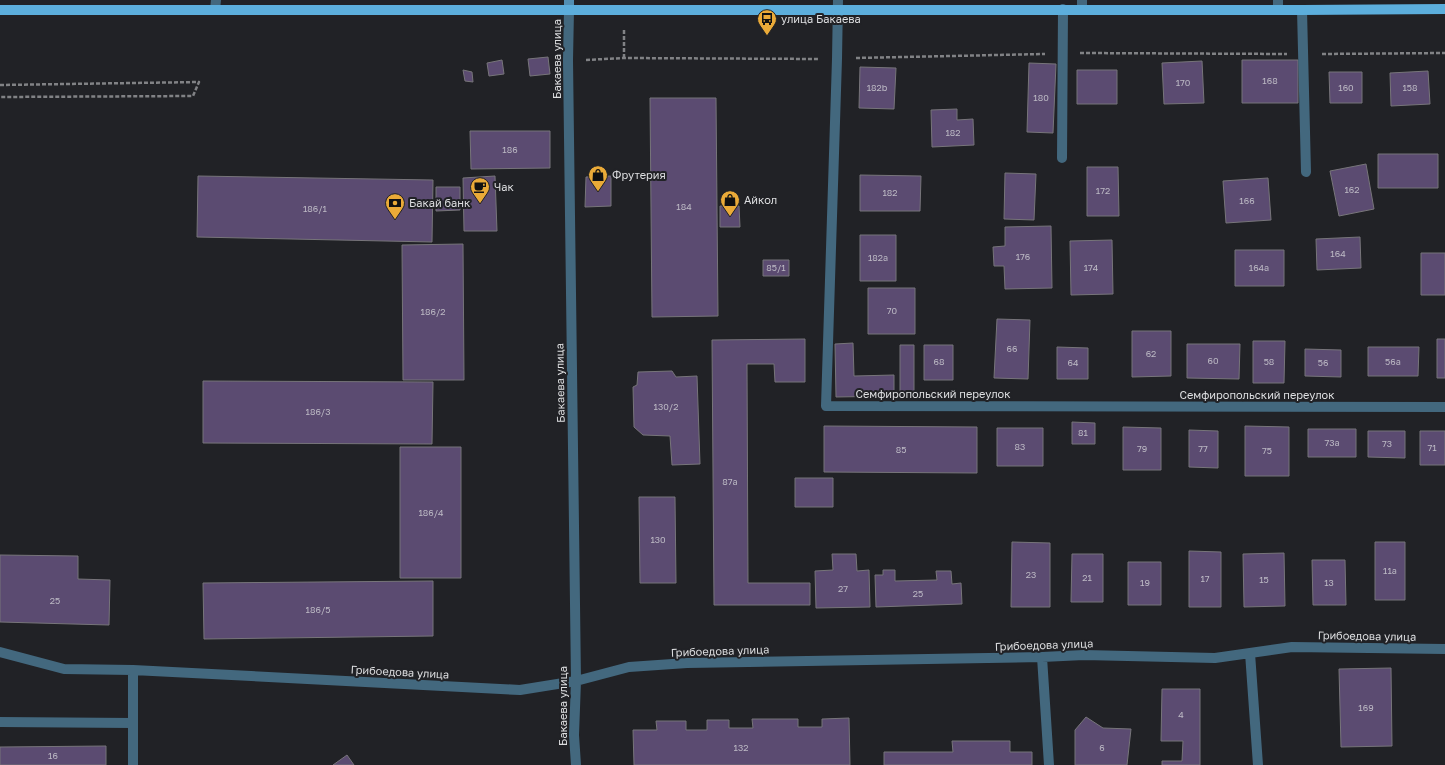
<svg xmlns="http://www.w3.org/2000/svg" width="1445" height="765" font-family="'Golos Text',sans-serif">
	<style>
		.building { fill: #5b4b71; stroke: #77757a }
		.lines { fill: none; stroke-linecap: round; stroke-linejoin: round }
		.path { stroke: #818285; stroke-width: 2.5; stroke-dasharray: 4 2; stroke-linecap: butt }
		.service { stroke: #43687e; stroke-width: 10 }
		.minor { stroke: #43687e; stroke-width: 10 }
		.secondary { stroke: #528fb3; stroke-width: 10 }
		.primary { stroke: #5caedc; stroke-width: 10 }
		.labels { text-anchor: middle; stroke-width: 4; stroke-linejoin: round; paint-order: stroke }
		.number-label { font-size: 9px; fill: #bcb9c4 }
		.poi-label { font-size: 11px; fill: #dddee0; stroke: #212226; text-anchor: start }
		.street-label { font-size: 11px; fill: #dddee0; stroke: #212226 }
	</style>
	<rect width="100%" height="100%" fill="#212226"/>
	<path class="building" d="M548,57L550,74L530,76L528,59Z
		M502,60L504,74L489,76L487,63Z
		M1242,60H1298V103H1242Z
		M1202,61L1204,103L1164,104L1162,63Z
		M1029,63L1056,64L1053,133L1027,132Z
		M860,67L896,68L894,109L859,108Z
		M463,70L472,72L473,82L465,81Z
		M1077,70H1117V104H1077Z
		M1428,71L1430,104L1391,106L1390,73Z
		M1329,72H1362V103H1330Z
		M650,98H716L718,316L652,317Z
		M957,109V120L973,119L974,145L932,147L931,110Z
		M470,131H550V168L471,169Z
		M1378,154H1438V188H1378Z
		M1366,164L1374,209L1339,216L1330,171Z
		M1087,167H1118L1119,216H1087Z
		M1005,173L1036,174L1034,220L1004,219Z
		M860,175L921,176L920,211H860Z
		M198,176L433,180L432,242L197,237Z
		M495,176L497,231H464L463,178Z
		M611,176V206L585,207L586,177Z
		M1268,178L1271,220L1226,223L1223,181Z
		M436,187H460V210L436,211Z
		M720,206H739L740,227H720Z
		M1051,226L1052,288L1005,289L1004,266H994L993,247L1005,246V227Z
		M860,235H896V281H860Z
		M1360,237L1361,268L1317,270L1316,239Z
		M1112,240L1113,294L1071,295L1070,241Z
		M463,244L464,380H403L402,245Z
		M1235,250H1284V286H1235Z
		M1421,253H1445V295H1421Z
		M763,260H789V276H763Z
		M868,288H915V334H868Z
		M997,319L1030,320L1028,379L994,378Z
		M1132,331H1171V376L1132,377Z
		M805,339V382H775L774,364H747L748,583H810V605H714L712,340Z
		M1437,339H1445V378H1437Z
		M1253,341H1285L1284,383H1253Z
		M853,343L854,376L894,375V396L836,397L835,344Z
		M1187,344H1240L1239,379L1187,378Z
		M900,345H914V395H900Z
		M924,345H953V380H924Z
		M1057,347L1088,348V379H1057Z
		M1368,347H1419L1418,376H1368Z
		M1305,349L1341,350V377L1305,376Z
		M672,371L676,377L697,376L700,464L672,465L670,436L643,435L634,427L633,387L637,385L638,372Z
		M203,381L433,382L432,444L203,443Z
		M1072,422L1095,423V444H1072Z
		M824,426L977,427V473L824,472Z
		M1245,426L1289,427V476H1245Z
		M1123,427L1161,428V470H1123Z
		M997,428H1043V466H997Z
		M1308,429H1356V457H1308Z
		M1189,430L1218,431V468L1189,467Z
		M1368,431H1405V458L1368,457Z
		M1420,431H1445V465H1420Z
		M400,447H461V578H400Z
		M795,478H833V507H795Z
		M639,497H675L676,583H640Z
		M1012,542L1050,543V607H1011Z
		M1375,542H1405V600H1375Z
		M1189,551L1221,552V607H1189Z
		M1284,553L1285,606L1244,607L1243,554Z
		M832,554H856L857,571L869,570L870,607L816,608L815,571L833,570Z
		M1072,554H1103V602H1071Z
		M0,555L78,556V579L110,580L109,625L0,622Z
		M1312,560H1345L1346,605H1313Z
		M1128,562H1161V605H1128Z
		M883,570H895V581L937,580L936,571H951L952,584L961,583L962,604L876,607L875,575H883Z
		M433,581V636L204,639L203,583Z
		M1391,668L1392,746L1341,747L1339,669Z
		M1162,689H1200V765H1162V761H1182L1183,741H1161Z
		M1086,717L1103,728L1131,729L1127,765H1075V730Z
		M849,718L850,765H634L633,730H657L656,721H686V730H707V720H729V728H753L752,719H798V727H822V719Z
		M952,741H1010V752H1032V765H884V752H953Z
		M106,746V765H0V747Z
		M347,755L354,765H333Z"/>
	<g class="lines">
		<path class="path" d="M1080,53L1287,54
			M1322,54L1445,53
			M624,58V28
			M856,58L1045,54
			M586,60L624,58L819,59
			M0,85L199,82L193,96L0,97"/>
		<path class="service" d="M1082,0V10
			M215,10L216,0
			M1278,10V0
			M1302,10L1306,172
			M1062,158L1063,9
			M0,722L133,723"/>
		<path class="minor" d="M838,0L837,59L826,406L1445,407
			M569,10L568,60L576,681L574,735L576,765
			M0,652L64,669L133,670L520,690L576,681L629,667L687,663L1042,657L1084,655L1215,658L1292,647L1445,649
			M1250,653L1258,765
			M1042,657L1049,765
			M133,670V765"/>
		<path class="secondary" d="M569,0V10"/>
		<path class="primary" d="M0,10H1302L1445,9"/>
	</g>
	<defs>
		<g id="bus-pin" transform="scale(1)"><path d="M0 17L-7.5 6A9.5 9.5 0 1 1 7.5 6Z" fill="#eaaa38" stroke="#212226"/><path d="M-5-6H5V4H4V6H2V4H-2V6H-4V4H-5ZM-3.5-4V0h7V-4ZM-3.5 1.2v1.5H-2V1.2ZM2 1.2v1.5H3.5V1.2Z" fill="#111"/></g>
		<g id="shop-pin" transform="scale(1)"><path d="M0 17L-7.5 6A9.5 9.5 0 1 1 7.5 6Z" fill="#eaaa38" stroke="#212226"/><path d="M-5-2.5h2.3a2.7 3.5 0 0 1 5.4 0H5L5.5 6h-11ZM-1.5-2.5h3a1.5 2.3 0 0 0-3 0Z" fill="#111"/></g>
		<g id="cafe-pin" transform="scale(1)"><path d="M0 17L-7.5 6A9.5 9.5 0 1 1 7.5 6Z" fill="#eaaa38" stroke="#212226"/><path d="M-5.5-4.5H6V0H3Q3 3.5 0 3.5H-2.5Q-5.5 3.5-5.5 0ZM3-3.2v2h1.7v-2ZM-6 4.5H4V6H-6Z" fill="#111"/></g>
		<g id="bank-pin" transform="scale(1)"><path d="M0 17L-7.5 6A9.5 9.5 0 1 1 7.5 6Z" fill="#eaaa38" stroke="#212226"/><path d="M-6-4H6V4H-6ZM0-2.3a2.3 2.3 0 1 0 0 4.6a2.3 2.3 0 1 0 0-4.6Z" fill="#111"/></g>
	</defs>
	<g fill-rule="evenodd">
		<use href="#bus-pin" x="767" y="19"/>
		<use href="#shop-pin" x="598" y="175"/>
		<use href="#cafe-pin" x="480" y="187"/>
		<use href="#shop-pin" x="730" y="200"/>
		<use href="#bank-pin" x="395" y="203"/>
	</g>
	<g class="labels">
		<g class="number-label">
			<text x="1270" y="84">168</text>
			<text x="1183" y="86">170</text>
			<text x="877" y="91">182b</text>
			<text x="1346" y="91">160</text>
			<text x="1410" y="91">158</text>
			<text x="1041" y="101">180</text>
			<text x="953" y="136">182</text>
			<text x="510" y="153">186</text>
			<text x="1352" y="193">162</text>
			<text x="1103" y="194">172</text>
			<text x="890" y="196">182</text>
			<text x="1247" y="204">166</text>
			<text x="684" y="210">184</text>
			<text x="315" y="212">186/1</text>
			<text x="1338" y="257">164</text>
			<text x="1023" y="260">176</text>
			<text x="878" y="261">182a</text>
			<text x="776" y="271">85/1</text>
			<text x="1091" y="271">174</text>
			<text x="1259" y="271">164a</text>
			<text x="892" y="314">70</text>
			<text x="433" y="315">186/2</text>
			<text x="1012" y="352">66</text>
			<text x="1151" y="357">62</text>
			<text x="1213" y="364">60</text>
			<text x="939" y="365">68</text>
			<text x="1269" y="365">58</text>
			<text x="1393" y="365">56а</text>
			<text x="1073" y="366">64</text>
			<text x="1323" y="366">56</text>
			<text x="666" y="410">130/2</text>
			<text x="318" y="415">186/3</text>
			<text x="1083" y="436">81</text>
			<text x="1332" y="446">73а</text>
			<text x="1387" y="447">73</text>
			<text x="1020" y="450">83</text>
			<text x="1432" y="451">71</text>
			<text x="1142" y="452">79</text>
			<text x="1203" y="452">77</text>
			<text x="901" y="453">85</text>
			<text x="1267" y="454">75</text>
			<text x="730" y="485">87а</text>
			<text x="431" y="516">186/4</text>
			<text x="658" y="543">130</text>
			<text x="1390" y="574">11а</text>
			<text x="1031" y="578">23</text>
			<text x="1087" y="581">21</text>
			<text x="1205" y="582">17</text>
			<text x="1264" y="583">15</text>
			<text x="1145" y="586">19</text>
			<text x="1329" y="586">13</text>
			<text x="843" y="592">27</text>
			<text x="918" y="597">25</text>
			<text x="55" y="604">25</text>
			<text x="318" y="613">186/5</text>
			<text x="1366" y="711">169</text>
			<text x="1181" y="718">4</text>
			<text x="741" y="751">132</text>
			<text x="1102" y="751">6</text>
			<text x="53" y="759">16</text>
		</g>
		<g class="poi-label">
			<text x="781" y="23">улица Бакаева</text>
			<text x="612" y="179">Фрутерия</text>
			<text x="494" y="191">Чак</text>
			<text x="744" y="204">Айкол</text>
			<text x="409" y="207">Бакай банк</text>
		</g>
		<g class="street-label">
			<text transform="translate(557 59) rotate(-90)" y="4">Бакаева улица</text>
			<text transform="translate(560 383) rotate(-91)" y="4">Бакаева улица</text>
			<text x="933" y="398">Семфиропольский переулок</text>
			<text x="1257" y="399">Семфиропольский переулок</text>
			<text transform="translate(1367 636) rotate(1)" y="4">Грибоедова улица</text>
			<text transform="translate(1044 645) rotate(-2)" y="4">Грибоедова улица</text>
			<text transform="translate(720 651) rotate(-2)" y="4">Грибоедова улица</text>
			<text transform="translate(400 672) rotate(3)" y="4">Грибоедова улица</text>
			<text transform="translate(563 706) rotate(-90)" y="4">Бакаева улица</text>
		</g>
	</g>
</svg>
